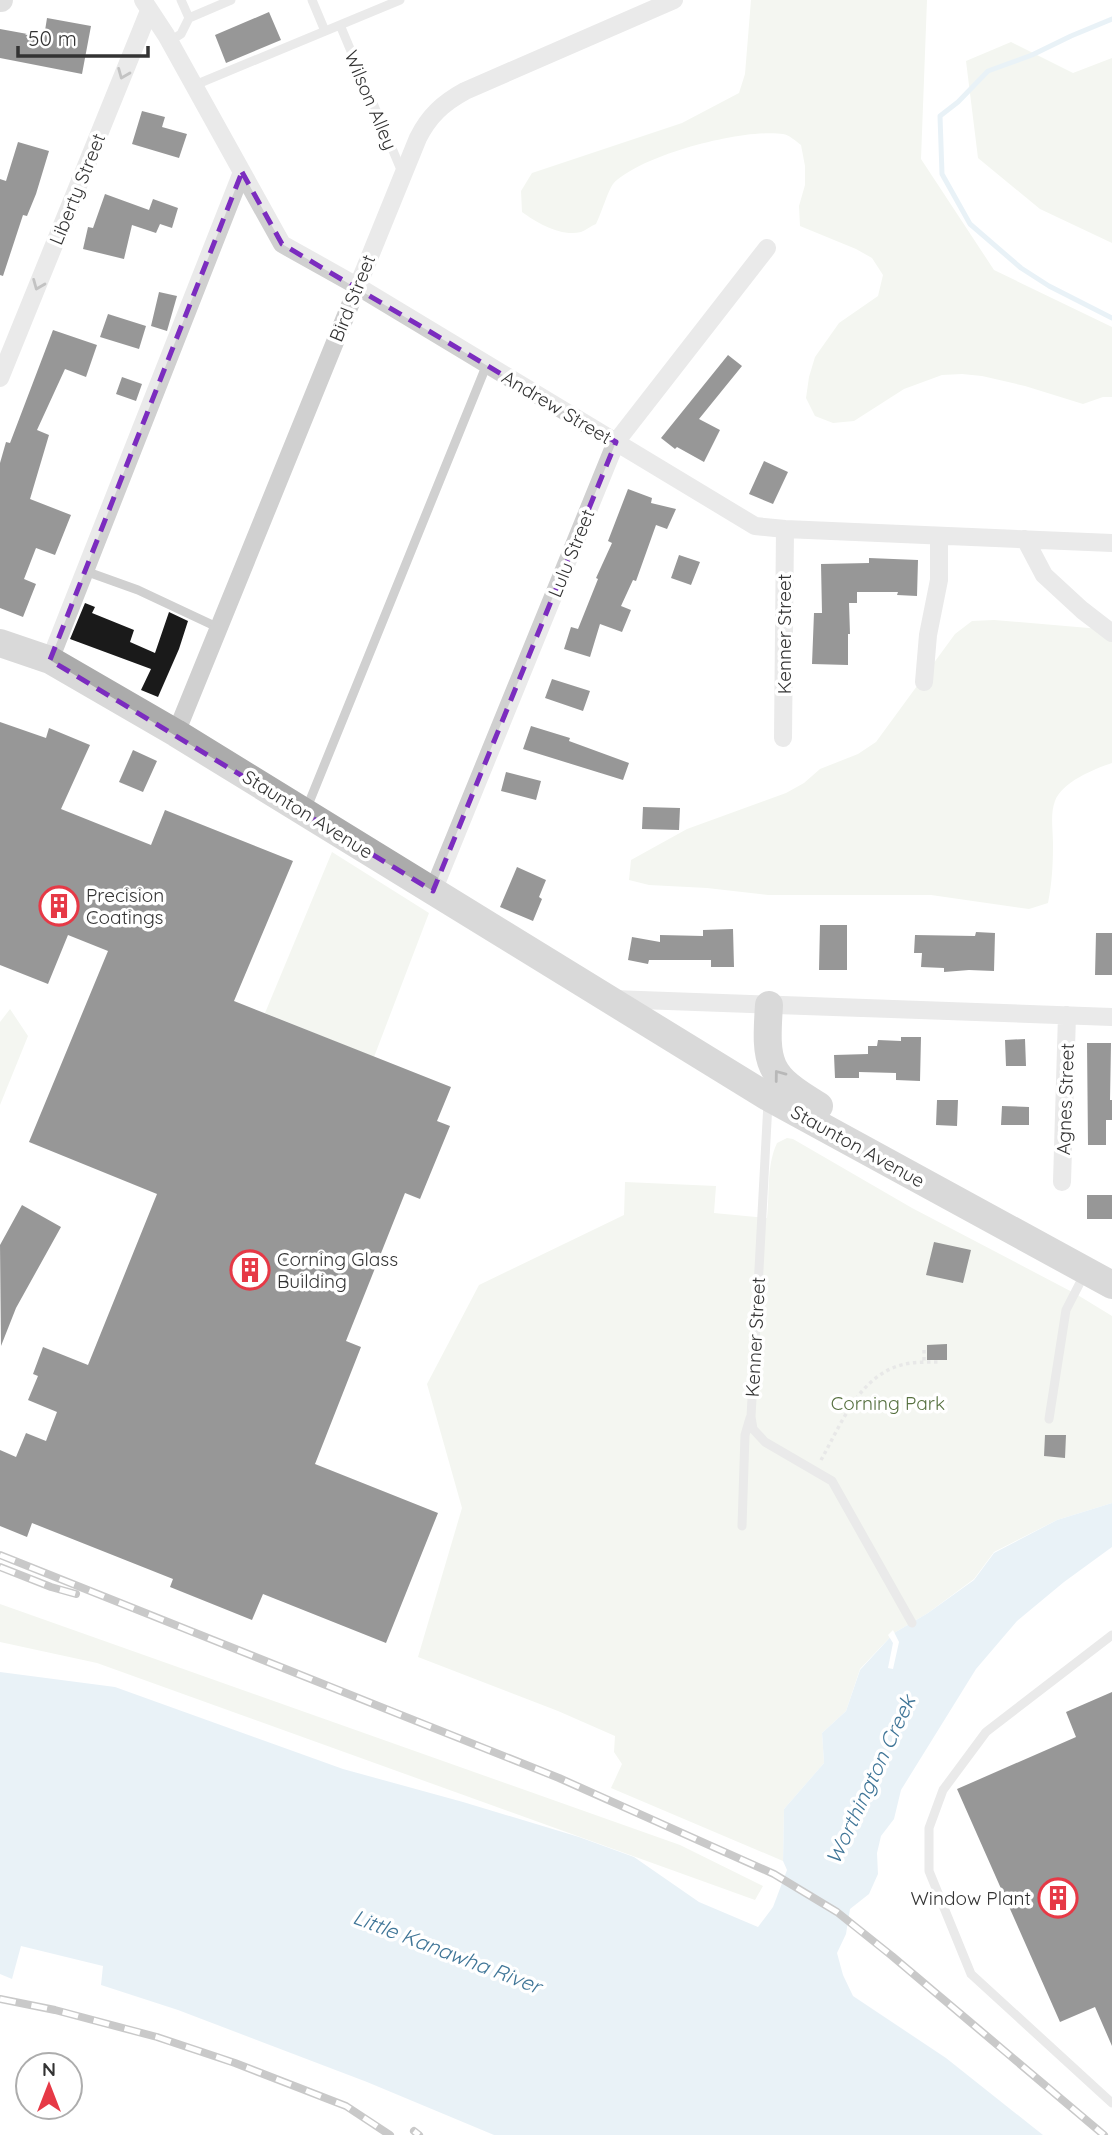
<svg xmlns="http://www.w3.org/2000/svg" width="1112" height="2135" font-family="Quicksand,sans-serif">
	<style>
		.green { fill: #e6ecdf }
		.water { fill: #cfe2ee }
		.pier { fill: #fff }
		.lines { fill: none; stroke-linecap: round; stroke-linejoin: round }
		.stream { stroke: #cfe2ee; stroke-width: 5 }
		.building { fill: #1a1a1a }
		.path { stroke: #cdcdcd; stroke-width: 3.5; stroke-dasharray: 3.5 3.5; stroke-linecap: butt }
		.service { stroke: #d0d0d0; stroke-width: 9 }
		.minor { stroke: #d0d0d0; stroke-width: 18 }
		.secondary { stroke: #bdbdbd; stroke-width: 24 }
		.primary { stroke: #ababab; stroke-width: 28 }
		.rail-casing { stroke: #888; stroke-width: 8 }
		.rail { stroke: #fff; stroke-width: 5; stroke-dasharray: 16; stroke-linecap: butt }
		.oneway { stroke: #7a7a7a }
		.oneway2 { stroke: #636363 }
		.marked { fill: none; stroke: #7b2cbf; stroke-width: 5; stroke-dasharray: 14 9; stroke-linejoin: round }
		.labels { text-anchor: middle; stroke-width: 7; stroke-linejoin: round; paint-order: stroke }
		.street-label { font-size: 19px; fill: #333; stroke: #fff }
		.poi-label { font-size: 19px; fill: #333; stroke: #fff; text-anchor: start }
		.park-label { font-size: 19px; fill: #56703f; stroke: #fff }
		.water-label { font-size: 21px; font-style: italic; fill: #3f7597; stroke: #fff }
	</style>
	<rect width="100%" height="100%" fill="#fff"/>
	<path class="green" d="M751,0H927L921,159L994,270L1112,327V397H1103L1083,404L1025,386L982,376L962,374L942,375L904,389L854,421L833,423L815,416L806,398L809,377L815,357L839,323L878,296L883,275L872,258L856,249L800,226L799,206L805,185V166L801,145C796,141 789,135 783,134C744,128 640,155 613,184C608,191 601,214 596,224C591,226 586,230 581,232C561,237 537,223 522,212L521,191L532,173L682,123L739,93L745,74Z
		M1011,42L1073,73L1112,58V243L1040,209L978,158L966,61Z
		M994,620L1112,630V763C1094,769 1062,782 1055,801C1050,814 1053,830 1053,844C1053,865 1052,883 1048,903L1029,909L931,895H768L707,888L649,885L629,880L631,860L687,829L786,793L804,783L820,769L858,754L876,742L955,634L972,621Z
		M332,852L429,913L374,1057L265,1013Z
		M10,1009L28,1036L0,1105V1022Z
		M787,1138L793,1139L912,1208L1076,1294L1112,1316V1503L1057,1520L994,1552L974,1579L928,1613L894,1633L860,1669L846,1711L822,1733L824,1763L784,1809L783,1861L611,1788L622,1764L614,1752L615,1736L558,1711L418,1657L462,1508L427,1384L479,1285L624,1215L625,1182L716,1186L714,1213L767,1218C770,1193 766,1167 777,1143Z
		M0,1604L680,1845L763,1886L755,1900L97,1663L0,1642Z"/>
	<path class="water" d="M1112,1503V1547L1064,1582L1017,1621L976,1669L901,1790L894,1819L881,1836L877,1853L878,1874L869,1894L850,1909L846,1934L837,1953L843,1975L853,1996L946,2058L1043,2135H494L367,2082L178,2010L101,1985L103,1966L21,1946L12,1979L0,1974V1672L115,1687L343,1769L463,1802L579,1837L634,1857L699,1902L758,1927L773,1907L787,1870L783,1861L784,1809L824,1763L822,1733L846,1711L860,1670L894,1633L928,1613L974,1580L994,1553L1057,1520Z"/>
	<path class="pier" d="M893,1630L899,1642L893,1669L888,1668L893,1643L888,1635Z"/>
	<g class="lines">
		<path class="stream" d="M1112,19L1071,36L1032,55L988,71L958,102L940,116L942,174L970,224L1021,268L1049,286L1112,318"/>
	</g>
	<path class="building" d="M269,12L281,40L226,63L215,35Z
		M47,18L91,26L82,74L0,58V29L44,37Z
		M142,111L165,117L162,127L187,134L179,158L132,144Z
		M18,142L49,151L36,194L27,216L23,215L3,276L0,275V179L6,181Z
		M105,194L149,210L153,199L178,208L172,228L160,224L156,233L132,225L124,259L83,249L88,227L93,228Z
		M159,292L177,296L167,331L151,326Z
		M108,314L146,326L139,349L100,337Z
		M53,330L97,345L86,377L65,369L37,430L49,435L30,499L71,515L55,555L36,548L24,579L36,584L23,617L0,608V463L6,442L10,443Z
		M728,355L742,366L699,419L720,430L704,462L677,447L675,449L661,438Z
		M122,377L142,384L136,401L116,394Z
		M764,461L788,472L773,504L749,494Z
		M628,489L652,498L651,503L676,509L667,529L656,525L636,581L633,580L621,606L631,610L622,632L600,624L590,657L564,649L571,627L578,629L598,579L596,578L612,543L608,541Z
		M679,555L700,562L691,585L671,578Z
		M869,558L918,560L917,596L897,595L898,592H857V603H849L850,634H848V665L812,664L814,613H822L821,564L869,563Z
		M85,603L95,607L92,613L134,630L130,642L155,653L169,612L188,621L179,649L158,697L141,690L151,669L70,639Z
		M552,679L590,691L583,711L545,698Z
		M0,722L46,738L49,728L90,745L61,809L151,845L165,810L293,861L234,1001L451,1087L437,1121L450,1126L420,1199L405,1193L346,1341L361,1347L315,1464L438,1513L386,1643L263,1594L252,1620L170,1587L173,1579L32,1523L27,1537L0,1526V1450L16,1457L26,1433L46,1441L57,1412L28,1400L38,1376L33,1374L43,1347L88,1365L157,1194L29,1142L108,951L68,935L48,984L0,965Z
		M531,726L570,738L569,741L629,763L623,780L523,749Z
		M133,750L157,761L143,792L119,782Z
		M506,772L541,781L536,800L501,791Z
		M643,807L680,808L679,830L642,829Z
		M517,867L546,880L539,897L542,899L533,921L500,907Z
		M820,925H847V970H819Z
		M733,929L734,967H711V960H649L648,964L628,960L632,937L660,942V935L703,936V930Z
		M976,932L995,933L994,971L969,970L944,972V968L921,967L922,953H914L915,935L975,936Z
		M1096,933H1112V975H1095Z
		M901,1037H921L920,1081L896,1080V1073L859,1072V1078H835L834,1055L868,1054V1046H877L878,1040L901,1041Z
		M1025,1039L1026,1066H1006L1005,1040Z
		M1087,1043H1111L1110,1100H1112V1120H1106V1145H1088Z
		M937,1100H958L957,1126L936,1125Z
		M1002,1106L1029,1107V1125H1001Z
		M1087,1195H1112V1219H1087Z
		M22,1205L61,1227L16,1308L1,1346L0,1245Z
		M934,1242L971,1250L963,1283L926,1275Z
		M947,1344V1360H927V1345Z
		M1045,1435H1066L1065,1458L1044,1456Z
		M1112,1692V2046L1095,2007L1060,2022L957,1789L1076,1737L1066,1712Z"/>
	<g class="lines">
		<path class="path" d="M924,1350V1362
			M821,1460C843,1421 861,1370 911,1363C920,1362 930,1362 939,1362"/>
		<path class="service" d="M312,0L325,31
			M189,18L231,0
			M340,25L402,172
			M170,41L181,34L189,18L181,0
			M195,85L400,0
			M85,571L138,590L219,628
			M306,810L487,364
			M768,1103L751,1417L753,1429L765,1442L832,1481L912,1623
			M1049,1419L1066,1310L1084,1275
			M742,1526L745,1435L750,1418
			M1112,1635L986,1732L943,1790L929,1828V1871L971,1974L1112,2103"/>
		<path class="minor" d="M143,0L166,35L282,244L357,286L755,526L785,529L1112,543
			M0,378L149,11
			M1025,539L1044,575L1082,610L1112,633
			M50,660L242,172
			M924,682L928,635L939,580V536
			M176,733L418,138C429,116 443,103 465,91L674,0
			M783,738L785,529
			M433,891L616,442L767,248
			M613,999L1112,1017
			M1062,1182L1067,1015"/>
		<path class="secondary" d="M0,0H1"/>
		<path class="primary" d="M0,643L50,660L176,733L768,1097L1112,1285
			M769,1005C765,1065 767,1075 819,1106"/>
		<g class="rail-casing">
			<path id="rail" d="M0,1555L559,1778L774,1874L837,1912L892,1956L1104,2135
				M0,1567L51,1587L76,1594
				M0,1999L55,2010L157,2037L235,2063L346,2106L390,2135
				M414,2131L419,2135"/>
		</g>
		<use href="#rail" class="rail"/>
	</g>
	<defs><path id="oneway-chevron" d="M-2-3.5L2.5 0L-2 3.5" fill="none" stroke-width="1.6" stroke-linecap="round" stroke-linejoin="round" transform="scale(1.75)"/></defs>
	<g class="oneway">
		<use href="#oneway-chevron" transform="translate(123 74) rotate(112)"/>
		<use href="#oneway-chevron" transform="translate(38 285) rotate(112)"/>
	</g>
	<use class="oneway2" href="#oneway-chevron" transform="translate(779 1075) rotate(-127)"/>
	<path d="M0 0H1112V2135H0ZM242,172L282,244L616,442L433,891L50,660Z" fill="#fff" fill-opacity=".55" fill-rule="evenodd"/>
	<path class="marked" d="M242,172L282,244L616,442L433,891L50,660Z"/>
	<defs>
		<g id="building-ring" transform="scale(2.0125)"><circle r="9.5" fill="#fff" stroke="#e63946" stroke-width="1.5"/><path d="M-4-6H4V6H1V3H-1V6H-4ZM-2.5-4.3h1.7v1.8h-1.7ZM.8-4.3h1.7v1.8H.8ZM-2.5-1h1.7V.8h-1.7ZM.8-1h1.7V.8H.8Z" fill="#e63946"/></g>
	</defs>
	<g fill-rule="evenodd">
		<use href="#building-ring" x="59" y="906"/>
		<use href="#building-ring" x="250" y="1270"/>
		<use href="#building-ring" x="1058" y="1898"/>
	</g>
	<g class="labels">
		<g class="street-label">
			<text transform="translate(371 100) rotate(67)" y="7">Wilson Alley</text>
			<text transform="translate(77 189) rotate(-68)" y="7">Liberty Street</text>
			<text transform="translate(352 298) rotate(-68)" y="7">Bird Street</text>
			<text transform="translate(557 407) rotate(31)" y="7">Andrew Street</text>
			<text transform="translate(571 553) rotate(-68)" y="7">Lulu Street</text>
			<text transform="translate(784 634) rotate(-90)" y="7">Kenner Street</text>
			<text transform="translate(308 814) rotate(32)" y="7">Staunton Avenue</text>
			<text transform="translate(1065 1099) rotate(-88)" y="7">Agnes Street</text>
			<text transform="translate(858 1146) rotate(29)" y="7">Staunton Avenue</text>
			<text transform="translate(755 1337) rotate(-87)" y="7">Kenner Street</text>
		</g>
		<g class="poi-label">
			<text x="86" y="902">Precision<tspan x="86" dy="22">Coatings</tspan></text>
			<text x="277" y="1266">Corning Glass<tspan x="277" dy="22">Building</tspan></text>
			<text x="1031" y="1905" text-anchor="end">Window Plant</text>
		</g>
		<g class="park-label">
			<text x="888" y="1410">Corning Park</text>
		</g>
		<g class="water-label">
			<text transform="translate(871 1780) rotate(-65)" y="7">Worthington Creek</text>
			<text transform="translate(447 1952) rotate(21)" y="7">Little Kanawha River</text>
		</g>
	</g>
	<g transform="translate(49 2086)"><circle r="33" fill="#ffffff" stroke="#adadad" stroke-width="2"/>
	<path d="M0-5L12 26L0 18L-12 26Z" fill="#e63946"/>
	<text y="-10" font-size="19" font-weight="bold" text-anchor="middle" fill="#333333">N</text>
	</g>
	<path d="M18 46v10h130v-10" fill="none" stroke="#333333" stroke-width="3.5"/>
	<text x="28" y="46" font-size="21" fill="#333333" stroke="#ffffff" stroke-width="5" paint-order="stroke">50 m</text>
</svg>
